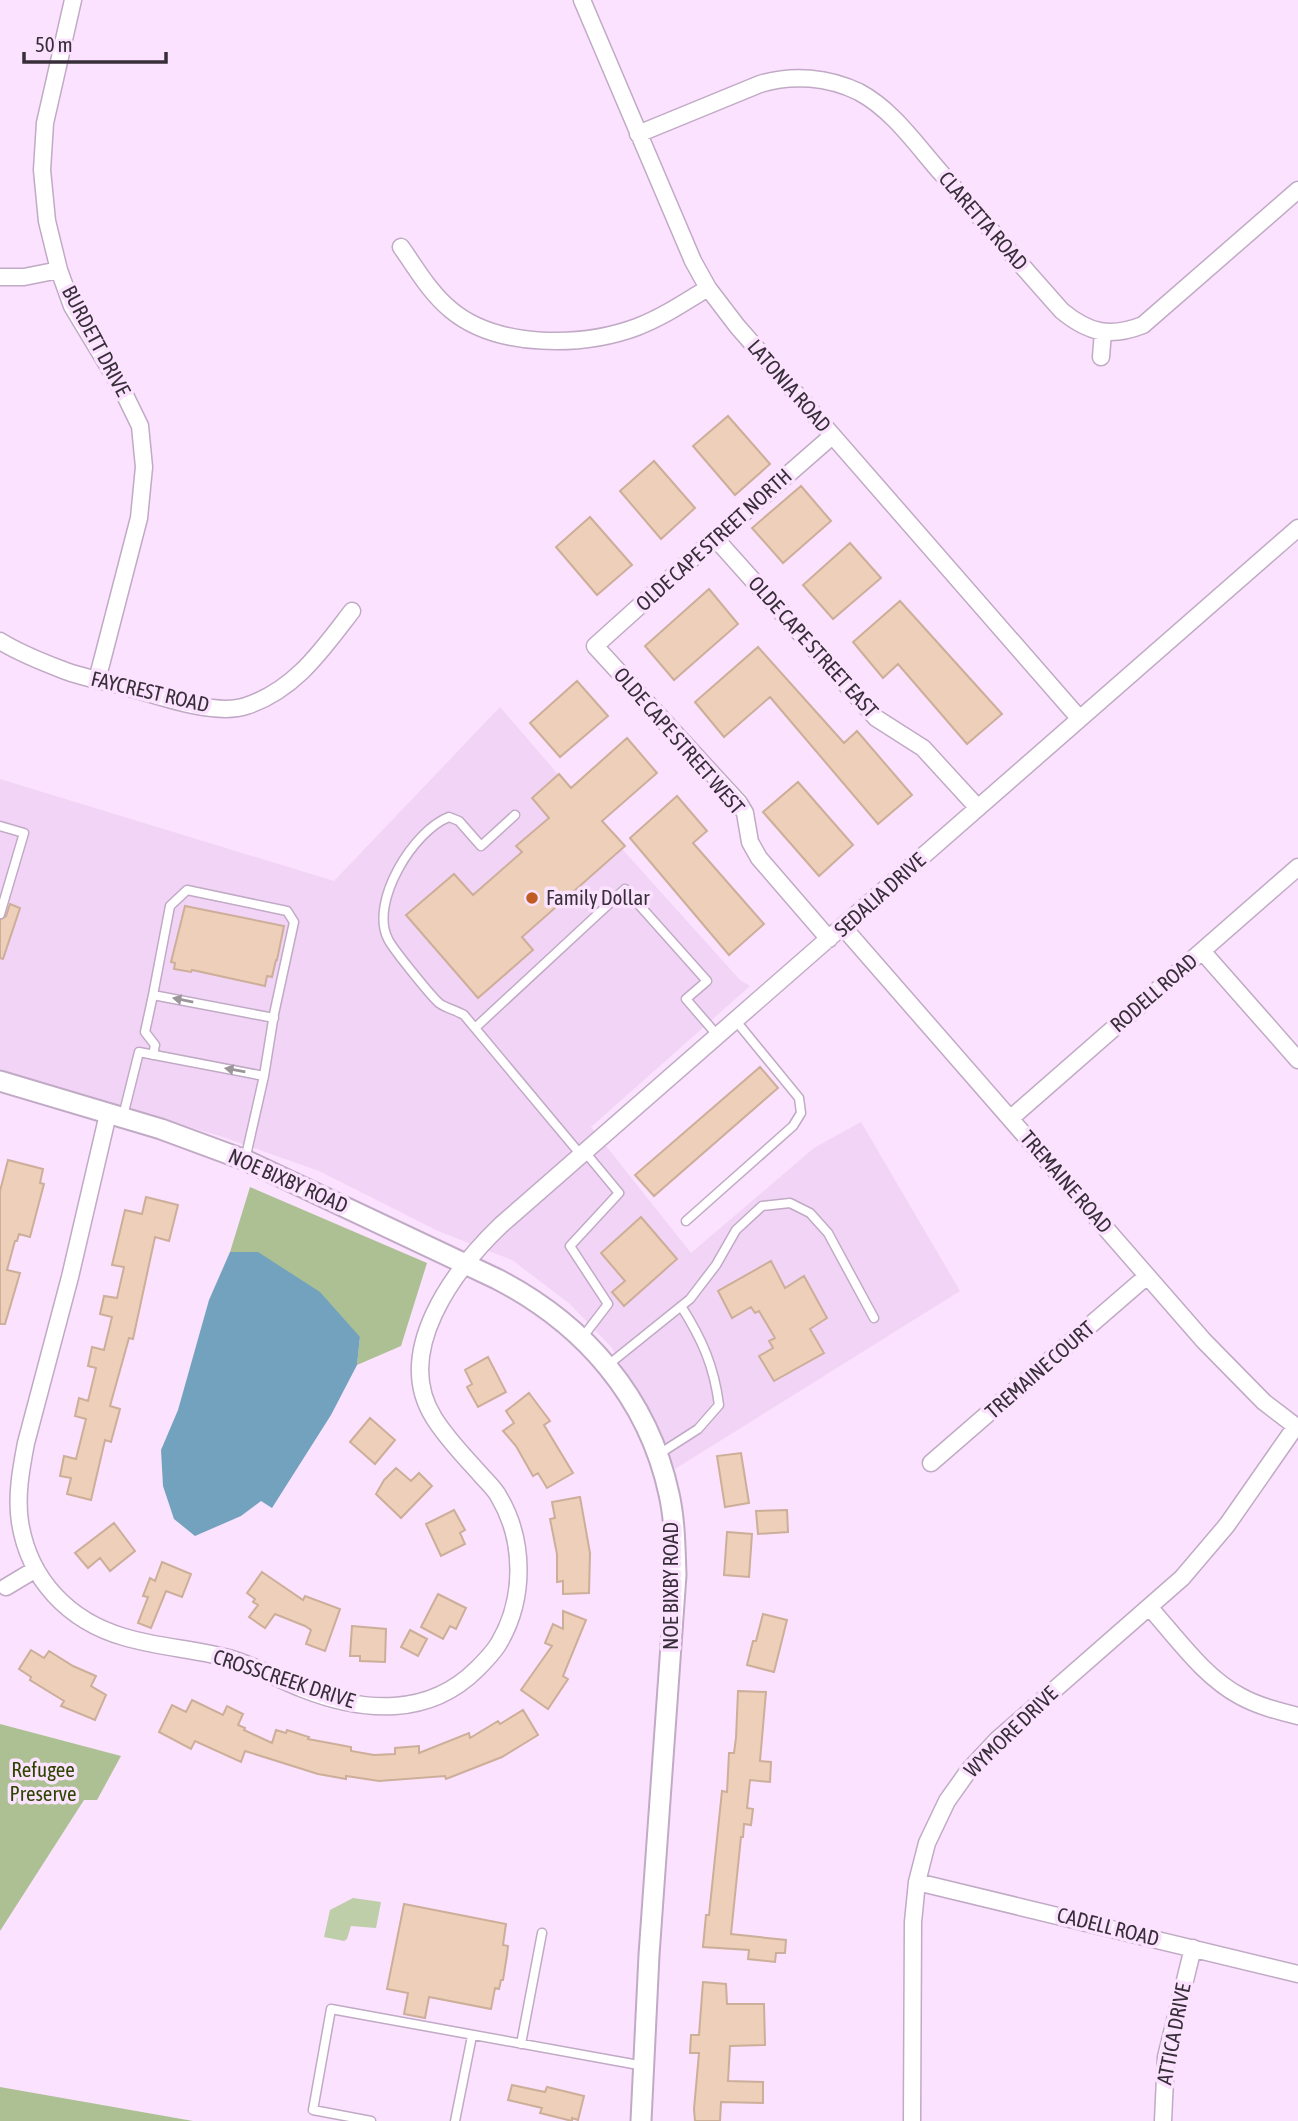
<svg xmlns="http://www.w3.org/2000/svg" width="1298" height="2121" font-family="'Asap Condensed',sans-serif">
	<style>
		.built { fill: #f2d5f6 }
		.green { fill: #bdcea9 }
		.forest { fill: #acc094 }
		.water { fill: #72a2bd }
		.building { fill: #eecfba; stroke: #ccae99; stroke-width: 2 }
		.lines { fill: none; stroke-linecap: round; stroke-linejoin: round }
		.service-casing { stroke: #c1aac5; stroke-width: 11 }
		.minor-casing { stroke: #c1aac5; stroke-width: 19 }
		.tertiary-casing { stroke: #c1aac5; stroke-width: 23 }
		.service { stroke: #fff; stroke-width: 8 }
		.minor { stroke: #fff; stroke-width: 16 }
		.tertiary { stroke: #fff; stroke-width: 19 }
		.oneway { fill: #9c969c }
		.poi-dot { fill: #bf5c22; stroke: #fbe2fe; stroke-width: 2.5 }
		.labels { text-anchor: middle; stroke-width: 7; stroke-linejoin: round; paint-order: stroke }
		.street-label { font-size: 21px; fill: #382e39; stroke: #fbe2fe }
		.poi-label { font-size: 21px; fill: #382e39; stroke: #fbe2fe; text-anchor: start }
		.park-label { font-size: 21px; fill: #2e4500; stroke: #fbe2fe }
	</style>
	<rect width="100%" height="100%" fill="#fbe2fe"/>
	<path class="built" d="M500,707L623,850L740,980L750,986L591,1127L691,1253L814,1148L861,1122L960,1291L675,1469L612,1348L570,1304L512,1260L438,1231L319,1171L223,1137L0,1071V779L334,881Z"/>
	<path class="green" d="M353,1898L381,1902L376,1928L351,1926L347,1939L344,1941L324,1937L330,1910Z"/>
	<path class="forest" d="M250,1187L427,1263L401,1346L357,1365L360,1337L230,1252Z
		M0,1724L121,1756L97,1800H84L0,1931Z
		M0,2087L193,2121H0Z"/>
	<path class="water" d="M230,1252H258L320,1292L360,1337L357,1365L331,1415L272,1508L261,1501L241,1516L195,1536L174,1519L163,1486L161,1450L178,1410L209,1300Z"/>
	<path class="building" d="M728,416L770,464L735,495L693,446Z
		M654,461L695,508L661,539L620,491Z
		M801,486L831,521L783,563L752,528Z
		M590,517L632,565L597,595L556,547Z
		M850,543L881,578L833,619L803,585Z
		M709,589L738,624L674,680L645,646Z
		M900,601L1002,714L967,744L898,664L883,678L853,642Z
		M758,647L844,743L857,731L912,795L878,824L770,697L724,737L695,702Z
		M577,681L608,716L560,757L530,723Z
		M627,738L657,773L602,821L625,846L522,937L533,950L478,998L406,915L454,874L473,895L522,852L516,846L549,818L532,798L559,774L571,788Z
		M798,782L853,845L819,876L763,812Z
		M677,796L707,831L693,843L764,924L729,955L630,838Z
		M10,904L20,908L3,959L0,958V920L6,916Z
		M185,906L284,926L277,960H276L272,977L267,976L265,986L192,970L191,972L174,969L175,963L171,962Z
		M760,1067L778,1088L654,1196L635,1175Z
		M8,1160L43,1169L40,1183L44,1184L30,1237L19,1234L17,1241H15L7,1270L20,1273L5,1324H0V1191Z
		M146,1197L178,1205L169,1241L155,1237L133,1339L129,1338L110,1406L120,1409L111,1442L105,1440L91,1500L67,1494L71,1478L60,1476L64,1456L76,1459L86,1419L75,1416L79,1398L88,1401L96,1368L88,1366L92,1347L104,1350L112,1317L100,1314L104,1296L117,1298L124,1267L112,1265L125,1210L142,1214Z
		M641,1217L677,1259L624,1306L612,1292L625,1281L601,1253Z
		M771,1261L785,1288L804,1276L827,1318L810,1329L824,1353L774,1381L759,1356L773,1348L769,1341L775,1338L759,1311L755,1313L751,1307L732,1318L718,1291Z
		M488,1357L506,1392L478,1407L467,1387L472,1384L465,1370Z
		M529,1393L550,1421L544,1425L573,1473L547,1488L538,1473L533,1476L516,1446L503,1431L514,1423L506,1411Z
		M370,1418L395,1440L375,1464L350,1442Z
		M741,1453L749,1503L725,1507L717,1456Z
		M396,1468L411,1481L419,1473L432,1486L401,1518L376,1494L384,1480Z
		M580,1497L590,1553L589,1593L563,1594V1581L557,1582V1554L550,1519L555,1518L552,1502Z
		M454,1510L465,1530L460,1533L465,1544L441,1556L426,1524Z
		M787,1510L788,1532L758,1534L756,1511Z
		M114,1523L135,1551L110,1571L100,1558L88,1568L75,1553Z
		M727,1532L752,1534L749,1577L724,1575Z
		M162,1562L191,1574L182,1597L166,1591L151,1628L138,1623L148,1597L143,1596L150,1578L155,1581Z
		M262,1572L303,1600L305,1596L340,1609L325,1651L306,1644L311,1630L305,1626L275,1614L265,1628L249,1617L258,1605L253,1602L255,1599L247,1593Z
		M438,1594L466,1608L456,1629L450,1626L443,1639L421,1627Z
		M563,1611L586,1620L563,1676L568,1679L548,1709L521,1690L552,1646L545,1643L553,1624L563,1629Z
		M763,1614L787,1620L774,1672L747,1665L753,1641H756Z
		M352,1626L386,1629L385,1662L360,1661V1656H350Z
		M410,1630L427,1639L418,1656L401,1647Z
		M31,1650L44,1658L49,1651L73,1666L96,1676L91,1686L106,1695L95,1720L61,1706L64,1701L30,1680L31,1677L19,1669Z
		M738,1691L766,1692L760,1761L771,1762L770,1782L750,1780L747,1808L753,1809L751,1825L744,1824L743,1837H741L731,1934L786,1940L785,1953H776L775,1962L748,1959L749,1950L703,1947L706,1915H709L722,1791L727,1792L729,1753H734L736,1738Z
		M192,1700L223,1715L227,1706L243,1714L238,1725L245,1728L244,1730L272,1743L276,1730L286,1733L287,1730L309,1737L308,1739L351,1747V1751L374,1755L395,1754V1748L419,1746V1753L469,1733L470,1738L498,1721L500,1724L523,1710L538,1735L502,1757L446,1779L445,1776L379,1781L346,1776V1779L318,1774L245,1751L241,1762L195,1741L191,1749L159,1732L172,1705L186,1712Z
		M404,1904L506,1924L503,1945L508,1946L507,1955L503,1980H501L499,1989L495,1988L491,2009L429,1997L425,2018L404,2014L408,1993L387,1989Z
		M703,1982L726,1984L727,2004H764L765,2045L730,2046L728,2081L763,2082V2103L721,2102L720,2121H695L694,2109L699,2053H690L691,2035H699Z
		M512,2085L545,2092L547,2087L584,2096L578,2120L572,2118V2121L540,2113L542,2108L508,2100Z"/>
	<g class="lines">
		<g class="service-casing">
			<path id="service" d="M515,815L481,846L459,821L449,817C414,830 369,902 388,939C392,948 431,996 439,1003C445,1008 456,1010 464,1015L581,1155
				M0,826L24,833L0,914
				M153,995L170,906L187,890L287,911L294,922L274,1014L264,1076
				M475,1028L625,889L707,981L686,999L718,1036
				M153,1055L155,1045L145,1032L153,995L274,1018
				M123,1116L139,1052L264,1076L245,1160
				M686,1221L793,1126L801,1113L799,1098L736,1021
				M582,1338L608,1304L570,1246L619,1193L585,1152
				M608,1365L690,1299L716,1265L736,1230L762,1206L790,1203L810,1213L828,1233L874,1318
				M659,1454L698,1429L719,1405C714,1366 702,1339 681,1306
				M521,2044L542,1933
				M371,2121L313,2110L331,2009L644,2066
				M455,2121L472,2036"/>
		</g>
		<g class="minor-casing">
			<path id="minor" d="M73,0L45,123L42,170L47,221L59,270L72,306L122,389L140,426L144,467L139,518L97,680
				M582,0L693,261L708,288L737,326L1079,718
				M638,134L760,84C793,74 828,77 859,92C893,110 917,146 942,174C982,220 1022,266 1062,311C1089,333 1110,338 1143,325L1298,190
				M401,247C416,268 430,293 451,310C498,349 583,347 637,327C663,317 685,302 708,288
				M0,277H24L59,270
				M1101,357L1103,332
				M715,538L876,718L923,748L978,808
				M0,641C19,653 42,662 63,670C81,677 102,681 120,685C153,694 214,717 246,706C295,690 322,650 352,611
				M843,927L1204,1341L1264,1402L1298,1428
				M829,939L759,858L750,842L745,813L739,803L595,646L715,538L832,436
				M1202,951L1298,1060
				M108,1114L70,1277L26,1443C21,1469 16,1496 20,1522C29,1580 69,1621 124,1637C160,1648 199,1649 235,1660C259,1668 280,1680 303,1689C364,1713 429,1717 477,1669C485,1661 494,1652 499,1643C525,1599 525,1541 499,1497C495,1489 487,1482 481,1475C465,1457 447,1439 434,1418C392,1352 454,1270 501,1225L1298,528
				M1011,1118L1298,867
				M931,1463L1147,1276
				M6,1587L36,1569
				M1150,1608C1177,1638 1204,1677 1240,1696C1258,1706 1278,1711 1298,1716
				M917,1882L1298,1974
				M912,2121L913,1922L917,1882L927,1843L947,1801L969,1770L997,1740L1182,1578L1227,1525L1296,1426
				M1163,2121L1166,2057L1193,1948"/>
		</g>
		<g class="tertiary-casing">
			<path id="tertiary" d="M0,1081L161,1129L245,1160L497,1279C584,1324 648,1397 669,1494C675,1521 675,1548 676,1575L649,1955L641,2121"/>
		</g>
		<use href="#service" class="service"/>
		<use href="#minor" class="minor"/>
		<use href="#tertiary" class="tertiary"/>
	</g>
	<defs><path id="oneway-solid" d="M-6-.8H1V-3.2L6.5 0L1 3.2V.8H-6Z" transform="scale(1.75)"/></defs>
	<g class="oneway">
		<use href="#oneway-solid" transform="translate(183 1000) rotate(-169)"/>
		<use href="#oneway-solid" transform="translate(235 1070) rotate(-170)"/>
	</g>
	<circle class="poi-dot" cx="532" cy="898" r="7"/>
	<g class="labels">
		<g class="street-label">
			<text transform="translate(983 221) rotate(49)" y="7">CLARETTA ROAD</text>
			<text transform="translate(96 341) rotate(62)" y="7">BURDETT DRIVE</text>
			<text transform="translate(789 386) rotate(49)" y="7">LATONIA ROAD</text>
			<text transform="translate(714 540) rotate(-42)" y="7">OLDE CAPE STREET NORTH</text>
			<text transform="translate(813 647) rotate(48)" y="7">OLDE CAPE STREET EAST</text>
			<text transform="translate(150 692) rotate(13)" y="7">FAYCREST ROAD</text>
			<text transform="translate(679 741) rotate(49)" y="7">OLDE CAPE STREET WEST</text>
			<text transform="translate(880 895) rotate(-42)" y="7">SEDALIA DRIVE</text>
			<text transform="translate(1154 993) rotate(-41)" y="7">RODELL ROAD</text>
			<text transform="translate(288 1181) rotate(24)" y="7">NOE BIXBY ROAD</text>
			<text transform="translate(1066 1182) rotate(49)" y="7">TREMAINE ROAD</text>
			<text transform="translate(1040 1370) rotate(-41)" y="7">TREMAINE COURT</text>
			<text transform="translate(671 1586) rotate(-90)" y="7">NOE BIXBY ROAD</text>
			<text transform="translate(284 1679) rotate(18)" y="7">CROSSCREEK DRIVE</text>
			<text transform="translate(1011 1732) rotate(-44)" y="7">WYMORE DRIVE</text>
			<text transform="translate(1108 1927) rotate(14)" y="7">CADELL ROAD</text>
			<text transform="translate(1174 2034) rotate(-79)" y="7">ATTICA DRIVE</text>
		</g>
		<g class="poi-label">
			<text x="546" y="905">Family Dollar</text>
		</g>
		<g class="park-label">
			<text x="43" y="1777">Refugee<tspan x="43" dy="24">Preserve</tspan></text>
		</g>
	</g>
	<path d="M24 52v10h142v-10" fill="none" stroke="#382e39" stroke-width="3.5"/>
	<text x="35" y="52" font-size="21" fill="#382e39" stroke="#fbe2fe" stroke-width="5" paint-order="stroke">50 m</text>
</svg>
